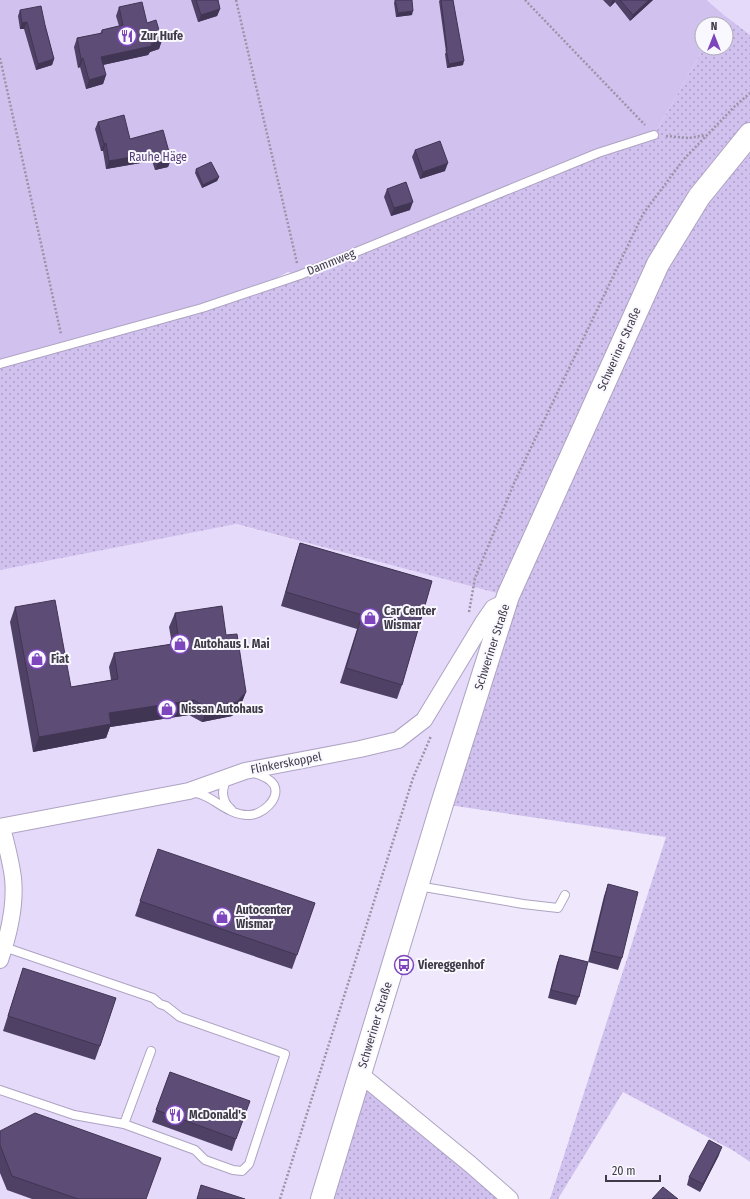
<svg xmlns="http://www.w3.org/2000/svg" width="750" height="1199" font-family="'Fira Sans Condensed',sans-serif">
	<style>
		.built { fill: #e5dafa }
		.grass { fill: url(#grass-dots) }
		.garden { fill: #d1c1ef }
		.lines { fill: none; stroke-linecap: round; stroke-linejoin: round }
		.service-casing { stroke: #aea3c2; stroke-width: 10 }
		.minor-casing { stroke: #aea3c2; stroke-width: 18 }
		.secondary-casing { stroke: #aea3c2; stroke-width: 24 }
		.path { stroke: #9a94a5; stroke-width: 2.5; stroke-dasharray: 2 2; stroke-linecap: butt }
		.service { stroke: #fff; stroke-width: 8 }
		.minor { stroke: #fff; stroke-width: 16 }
		.secondary { stroke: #fff; stroke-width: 22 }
		.wall { fill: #4f4165 }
		.shaded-wall { fill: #403553 }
		.building { fill: #5c4c76; stroke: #403553 }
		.labels { text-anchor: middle; stroke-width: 4; stroke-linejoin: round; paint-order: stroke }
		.poi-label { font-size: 12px; font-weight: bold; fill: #3f3a47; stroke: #faf8ff; text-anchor: start }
		.park-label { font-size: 12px; fill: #563d79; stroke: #faf8ff }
		.street-label { font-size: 12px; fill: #3f3a47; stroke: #faf8ff }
	</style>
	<defs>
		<pattern id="grass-dots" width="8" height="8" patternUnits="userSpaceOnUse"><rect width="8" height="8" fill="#d1c1ef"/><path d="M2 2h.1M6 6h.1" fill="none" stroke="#ab9ec3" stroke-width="1.8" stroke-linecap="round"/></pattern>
	</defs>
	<rect width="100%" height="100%" fill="#efe8fc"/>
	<path class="built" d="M708,0H750V35L724,15Z
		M230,523L508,596L327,1199H0V569Z"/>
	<path class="grass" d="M724,15L750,35V1162L734,1151L623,1092L558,1199H550L666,837L442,804L508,596L236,524L0,570V364L248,293L654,135L704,48H726V24H718Z
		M364,1080L510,1199H322Z"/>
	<path class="garden" d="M0,0H707L724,15L718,24H702V48H704L654,135L300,275L288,272L248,293L0,364Z"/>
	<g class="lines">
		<g class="service-casing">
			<path id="service" d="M0,364L202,308L300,275L598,153L654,135
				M228,778C221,788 221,801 231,809
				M192,792C198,793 204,795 209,798C221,805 233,815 248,815C261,816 281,799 274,785C270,778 261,775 254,773
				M418,886L523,904L558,908L565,895
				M0,1090L74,1115L124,1124L195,1150L205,1160L233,1170L242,1171L249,1164L285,1054L180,1017L166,1006L160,1004L153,998L4,947
				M124,1124L151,1051"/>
		</g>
		<g class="minor-casing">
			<path id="minor" d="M0,827L189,791L245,771L360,749L398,740L424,720L484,621L493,608L507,601
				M0,960C9,934 16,906 13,878C11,861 6,844 2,827
				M360,1074L470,1164L510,1199"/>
		</g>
		<g class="secondary-casing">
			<path id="secondary" d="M322,1199L442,804L508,596L658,264L699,197L750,134"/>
		</g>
		<path class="path" d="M236,0L297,263
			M525,0L645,125
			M0,58L61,334
			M666,136L689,138L706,135
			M469,612L475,578L515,481L643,214L684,159L735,106L750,93
			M280,1199L413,778L431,736"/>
		<use href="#service" class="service"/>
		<use href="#minor" class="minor"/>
		<use href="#secondary" class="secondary"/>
	</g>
	<path class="wall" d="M191,0H218L220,9L217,16L198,22Z
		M395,0H412V15L396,17L394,3Z
		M440,0H453L463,65L447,68L445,54L446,52L439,1Z
		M603,0H653L630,21L615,2L610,7Z
		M119,7L147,23L162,40L159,49L150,52L148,55L103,65L106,75L103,84L86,89L80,67L78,68L74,47L77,38L100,34L102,30L119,26L116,16Z
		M20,10L45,25L54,59L52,65L36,70L24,29H20L18,16Z
		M98,122L130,139L171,159L168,167L155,170L152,161L106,169L103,151H101L95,129Z
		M415,150L445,171L420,179L412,157Z
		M196,169L219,177L217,181L202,188L195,173Z
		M387,189L410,210L391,216L384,197Z
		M300,543L432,581L402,685L397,699L340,683L357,629L281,606L295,558Z
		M15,607L71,687L111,680L109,667L114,653L172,644L169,627L175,613L226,635L246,692L240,707L232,716L202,722L189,715L110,727L106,738L33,752L10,622Z
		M153,863L297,955L292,969L135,916Z
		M608,884L622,958L618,970L588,962L579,997L576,1005L548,998L557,963L560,955L588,962L604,896Z
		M23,968L100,1046L95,1060L3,1031Z
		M170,1072L236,1139L232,1151L152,1122Z
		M0,1131L146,1199H32L7,1190L0,1173Z
		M719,1155L700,1192L687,1185L689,1177Z"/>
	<path class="shaded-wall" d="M613,0H615V2L610,7L612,1Z
		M649,0H653L630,21L633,15Z
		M220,9L217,16L198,22L201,15Z
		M413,11L412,15L396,17L398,13Z
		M27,22L24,29H20L22,23Z
		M162,40L159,49L150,52L148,55L98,66L101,57Z
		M83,58L80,67L78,68L81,59Z
		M54,59L52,65L36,70L38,64Z
		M464,61L463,65L447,68L449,64Z
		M106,75L103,84L86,89L89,80Z
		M106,143L103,151H101L104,144Z
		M155,153L152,161L106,169L109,161Z
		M171,159L168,167L155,170L158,163Z
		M448,163L445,171L420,179L423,172Z
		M219,177L217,181L202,188L203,185Z
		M413,202L410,210L391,216L394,208Z
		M246,692L240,707L232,716L202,722L207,708Z
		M194,700L189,715L110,727L106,738L33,752L39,737L109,713Z
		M722,1147L719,1155L700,1192L703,1184Z"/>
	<path class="building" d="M196,0H218L220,9L201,15Z
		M395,0H412L413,11L398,13Z
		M441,0H453L464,61L449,64L446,50H447Z
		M620,0H649L633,15Z
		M142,2L147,23L156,20L162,40L151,44L152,46L101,57L106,75L89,80L83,58L81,59L77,38L102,33V30L123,25L119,7Z
		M41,6L45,25L54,59L38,64L27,22L22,23L20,10Z
		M124,115L130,139L163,130L171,159L158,163L155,153L109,161L106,143L104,144L98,122Z
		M440,141L448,163L423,172L415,150Z
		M211,162L219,177L203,185L196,169Z
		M406,182L413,202L394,208L387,189Z
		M300,543L432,581L402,685L346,668L362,615L286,592Z
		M55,600L71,687L118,679L114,653L179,643L175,613L222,606L226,635L237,634L246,692L237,702L207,708L194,700L109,713L111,724L39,737L15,607Z
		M158,849L315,903L297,955L140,901Z
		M608,884L638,892L622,958L592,951Z
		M560,955L588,962L579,997L551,990Z
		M23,968L116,998L100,1046L8,1016Z
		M170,1072L250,1101L236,1139L156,1110Z
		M35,1113L161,1158L146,1199H78L12,1176L0,1145V1131Z
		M709,1140L722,1147L703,1184L689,1177Z
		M201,1185L245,1199H197Z
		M663,1187L678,1199H652Z"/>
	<defs>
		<g id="restaurant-ring" transform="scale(1)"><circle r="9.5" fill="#faf8ff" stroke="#7d46bd" stroke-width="1.5"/><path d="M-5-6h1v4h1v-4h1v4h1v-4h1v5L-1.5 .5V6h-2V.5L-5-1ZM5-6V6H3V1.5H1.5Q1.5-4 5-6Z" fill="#7d46bd"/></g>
		<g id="shop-ring" transform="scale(1)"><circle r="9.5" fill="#faf8ff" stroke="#7d46bd" stroke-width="1.5"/><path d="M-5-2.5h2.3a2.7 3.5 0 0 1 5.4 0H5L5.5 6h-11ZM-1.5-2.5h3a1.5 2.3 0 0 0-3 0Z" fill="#7d46bd"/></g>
		<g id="bus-ring" transform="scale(1)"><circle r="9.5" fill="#faf8ff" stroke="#7d46bd" stroke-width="1.5"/><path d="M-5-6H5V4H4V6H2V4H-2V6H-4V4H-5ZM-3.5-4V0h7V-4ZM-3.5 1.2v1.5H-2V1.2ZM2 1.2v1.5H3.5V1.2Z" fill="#7d46bd"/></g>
	</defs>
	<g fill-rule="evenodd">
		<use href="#restaurant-ring" x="127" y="36"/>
		<use href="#shop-ring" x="370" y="618"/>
		<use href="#shop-ring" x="180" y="644"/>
		<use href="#shop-ring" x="37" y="659"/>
		<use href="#shop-ring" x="167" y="709"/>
		<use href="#shop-ring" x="222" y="917"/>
		<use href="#bus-ring" x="404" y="965"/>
		<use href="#restaurant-ring" x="175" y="1115"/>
	</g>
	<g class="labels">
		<g class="poi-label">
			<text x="141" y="40">Zur Hufe</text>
			<text x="384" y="615">Car Center<tspan x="384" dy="14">Wismar</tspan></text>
			<text x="194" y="648">Autohaus I. Mai</text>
			<text x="51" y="663">Fiat</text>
			<text x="181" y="713">Nissan Autohaus</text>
			<text x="236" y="914">Autocenter<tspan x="236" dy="14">Wismar</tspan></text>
			<text x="418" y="969">Viereggenhof</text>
			<text x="189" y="1119">McDonald's</text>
		</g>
		<g class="park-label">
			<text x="158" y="161">Rauhe Häge</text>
		</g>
		<g class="street-label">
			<text transform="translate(331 262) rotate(-22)" y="4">Dammweg</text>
			<text transform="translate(619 349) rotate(-66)" y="4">Schweriner Straße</text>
			<text transform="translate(492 647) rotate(-72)" y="4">Schweriner Straße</text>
			<text transform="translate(286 763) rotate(-11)" y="4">Flinkerskoppel</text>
			<text transform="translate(375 1025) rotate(-73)" y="4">Schweriner Straße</text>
		</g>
	</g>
	<g transform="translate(714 36)"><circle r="19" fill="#faf8ff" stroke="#afacb5"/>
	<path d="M0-3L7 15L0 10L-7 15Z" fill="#7d46bd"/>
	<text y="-6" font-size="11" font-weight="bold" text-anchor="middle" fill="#3f3a47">N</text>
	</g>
	<path d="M606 1175v6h54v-6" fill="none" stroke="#3f3a47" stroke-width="2"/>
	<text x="612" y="1175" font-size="12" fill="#3f3a47" stroke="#faf8ff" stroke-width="3" paint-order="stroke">20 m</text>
</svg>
